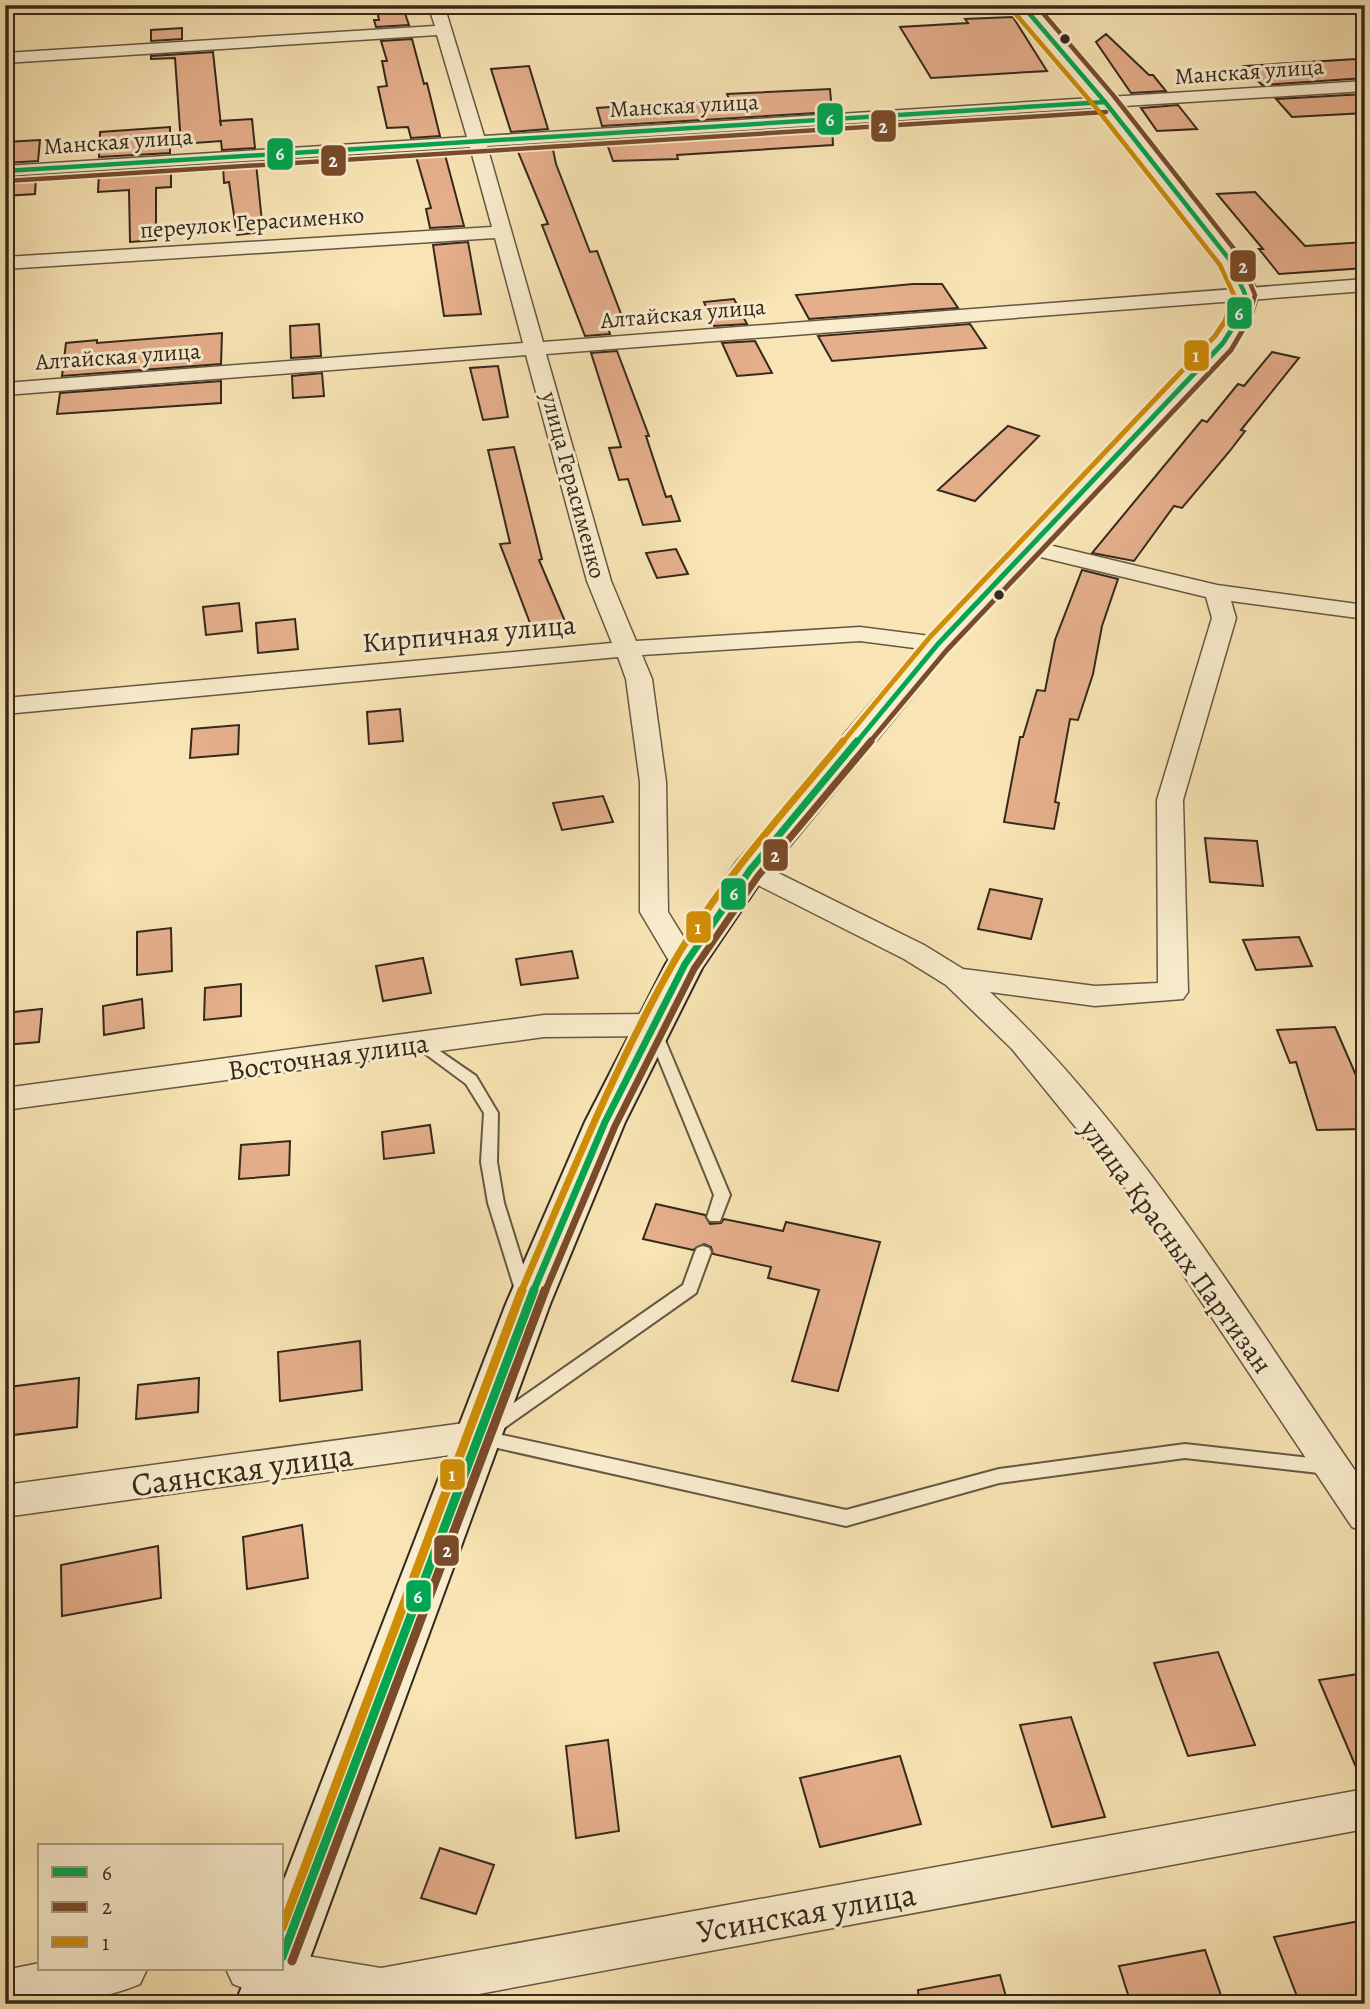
<svg xmlns="http://www.w3.org/2000/svg" width="1370" height="2009" font-family="Alegreya,serif">
	<style>
		.building { fill: #e6af8c; stroke: #34291d; stroke-width: 2 }
		.lines { fill: none; stroke-linecap: round; stroke-linejoin: round }
		.lane-casing { stroke: #655843; stroke-width: 4 }
		.street-casing { stroke: #655843; stroke-width: 3 }
		.secondary-casing { stroke: #34291d; stroke-width: 4 }
		.lane { fill: #faedce; fill-rule: evenodd }
		.street { fill: #faedce; fill-rule: evenodd }
		.secondary { fill: #faedce; fill-rule: evenodd }
		.bus-1-far3-casing { stroke: #faedce; stroke-width: 8 }
		.bus-1-far2-casing { stroke: #faedce; stroke-width: 10 }
		.bus-1-far1-casing { stroke: #faedce; stroke-width: 12 }
		.bus-1-casing { stroke: #faedce; stroke-width: 14 }
		.bus-2-far3-casing { stroke: #faedce; stroke-width: 8 }
		.bus-2-far2-casing { stroke: #faedce; stroke-width: 10 }
		.bus-2-far1-casing { stroke: #faedce; stroke-width: 12 }
		.bus-2-casing { stroke: #faedce; stroke-width: 14 }
		.bus-3-far3-casing { stroke: #faedce; stroke-width: 8 }
		.bus-3-far2-casing { stroke: #faedce; stroke-width: 10 }
		.bus-3-far1-casing { stroke: #faedce; stroke-width: 12 }
		.bus-3-casing { stroke: #faedce; stroke-width: 14 }
		.bus-1-far3 { stroke: #00a651; stroke-width: 4.5 }
		.bus-1-far2 { stroke: #00a651; stroke-width: 5 }
		.bus-1-far1 { stroke: #00a651; stroke-width: 7 }
		.bus-1 { stroke: #00a651; stroke-width: 9 }
		.bus-2-far3 { stroke: #7a4b2a; stroke-width: 4.5 }
		.bus-2-far2 { stroke: #7a4b2a; stroke-width: 5 }
		.bus-2-far1 { stroke: #7a4b2a; stroke-width: 7 }
		.bus-2 { stroke: #7a4b2a; stroke-width: 9 }
		.bus-3-far3 { stroke: #d08d06; stroke-width: 4.5 }
		.bus-3-far2 { stroke: #d08d06; stroke-width: 5 }
		.bus-3-far1 { stroke: #d08d06; stroke-width: 7 }
		.bus-3 { stroke: #d08d06; stroke-width: 9 }
		.bus-dot { fill: #34291d; stroke: #faedce; stroke-width: 2.5 }
		.labels { text-anchor: middle; stroke-width: 6; stroke-linejoin: round; paint-order: stroke }
		.far-street-label { font-size: 23px; fill: #34291d; stroke: #faedce }
		.street-label { font-size: 28px; fill: #34291d; stroke: #faedce }
		.near-street-label { font-size: 33px; fill: #34291d; stroke: #faedce }
		.line-badge { stroke: #faedce; stroke-width: 2.5 }
		.badge-label { font-size: 19px; text-anchor: middle; font-weight: bold; fill: #fff }
	</style>
	<rect width="100%" height="100%" fill="#f8e4b4"/>
	<filter id="stains"><feTurbulence type="fractalNoise" baseFrequency=".00286" numOctaves="4"/><feColorMatrix values="0 0 0 0 .2 0 0 0 0 .09 0 0 0 0 .02 0 0 0 .5 -.17"/></filter>
	<radialGradient id="worn" r=".72"><stop offset=".6" stop-color="#630" stop-opacity="0"/><stop offset="1" stop-color="#630" stop-opacity=".3"/></radialGradient>
	<path class="building" d="M376,5H402L409,25L376,27L374,20H379Z
		M1013,17L1047,71L931,78L900,27L968,23L965,19Z
		M182,28V39L151,41V30Z
		M1106,34L1149,75H1153L1166,91L1131,93L1096,42Z
		M412,39L424,84L427,83L440,136L411,138L408,127L387,128L378,87L387,86L382,61H387L381,41Z
		M213,52L221,126L220,121L252,119L255,148L222,150L221,141L181,144L175,58L151,59V56Z
		M1356,59L1365,68V78L1262,85L1244,66Z
		M529,66L548,129L511,132L491,69Z
		M830,89L832,112L602,126L597,108L729,99L727,94Z
		M1365,94V113L1292,117L1276,99Z
		M1178,105L1197,129L1157,131L1141,108Z
		M170,127V153L99,157L100,132Z
		M832,127L833,145L677,155L678,159L613,161L606,141Z
		M40,140L38,161L5,163V142Z
		M552,145L556,164L590,252L597,251L626,327L608,328L610,334L585,336L542,225L548,224L516,147Z
		M444,151L464,226L430,228L426,209L431,208L415,153Z
		M256,163L263,232L237,235L229,182L224,183L223,165Z
		M171,168V187L156,188V240L130,242L129,190L98,192L99,173Z
		M36,177L35,194L5,196V179Z
		M1255,192L1305,246L1365,242V268L1279,274L1259,249H1263L1217,194Z
		M468,242L481,314L444,316L433,245Z
		M913,284H942L958,308L809,319L796,295Z
		M734,299L747,324L714,326L704,302Z
		M319,324L321,356L291,358L290,326Z
		M970,324L986,348L832,361L818,336Z
		M222,333L221,364L62,376L66,343L97,340V343Z
		M755,341L772,373L737,376L722,343Z
		M617,351L649,436H646L666,497L671,496L680,521L643,525L628,479L619,480L609,448L621,447L591,353Z
		M1272,352L1299,358L1241,430L1245,431L1229,452L1182,508L1174,506L1134,561L1092,553L1202,420L1207,422L1238,384L1244,386Z
		M498,366L508,417L483,420L470,368Z
		M322,373L324,396L293,398L292,376Z
		M221,381V403L57,414L60,393Z
		M1008,426L1039,436L975,501L938,490Z
		M514,447L542,559L539,560L567,626L533,631L500,544L510,543L488,450Z
		M676,549L688,574L657,578L646,553Z
		M1082,570L1118,579L1102,626L1093,674L1078,720L1070,719L1055,802L1059,803L1054,829L1004,822L1020,737H1023L1037,690L1045,691L1055,640Z
		M239,603L242,631L206,635L203,607Z
		M295,619L298,649L258,653L256,623Z
		M400,709L403,741L369,744L367,712Z
		M239,725L238,754L190,758L192,729Z
		M603,796L613,822L562,830L553,803Z
		M1205,838L1257,841L1263,886L1210,882Z
		M990,889L1042,899L1031,939L978,929Z
		M171,928L172,971L137,975V932Z
		M1299,937L1312,966L1256,970L1243,940Z
		M572,951L578,978L521,985L516,959Z
		M423,958L431,993L383,1001L376,966Z
		M241,984V1016L204,1020L205,988Z
		M142,999L144,1028L104,1035L103,1006Z
		M42,1009L39,1042L5,1045V1013Z
		M1335,1027L1365,1096V1129L1317,1130L1296,1062L1290,1063L1277,1030Z
		M430,1125L434,1153L384,1159L382,1132Z
		M290,1141L289,1175L239,1179L241,1145Z
		M656,1204L705,1215L710,1224L721,1223L724,1219L783,1231L786,1222L880,1242L838,1391L792,1381L819,1290L768,1278L771,1267L713,1254L711,1247L704,1244L693,1250L643,1239Z
		M360,1341L362,1390L280,1401L278,1352Z
		M79,1378L77,1427L5,1436L9,1387Z
		M199,1378L198,1412L136,1419L138,1385Z
		M302,1525L308,1578L247,1589L243,1537Z
		M158,1546L161,1598L62,1616L61,1565Z
		M1218,1652L1255,1745L1188,1756L1154,1663Z
		M1365,1673V1786H1364L1319,1680Z
		M1071,1717L1105,1817L1052,1827L1020,1725Z
		M608,1740L619,1831L576,1838L566,1746Z
		M900,1756L921,1824L820,1847L800,1778Z
		M440,1848L494,1865L476,1914L421,1898Z
		M1365,1920V2004H1300L1274,1937Z
		M1205,1950L1224,2004H1131L1119,1966Z
		M1000,1975L1008,2004H919L918,1990Z"/>
	<g class="lines">
		<g class="lane-casing">
			<path id="lane" d="M655,1028L662,1033L730,1195L720,1221H710L707,1217L714,1195L648,1033Z
				M421,1038L476,1076L498,1113L497,1162L504,1203L532,1293L530,1297L524,1299L518,1297L516,1293L488,1203L481,1162L484,1113L466,1084L416,1047L414,1043Z
				M703,1246L709,1248L711,1252L696,1293L500,1431L494,1433L488,1431L486,1426L488,1421L683,1285L695,1252L697,1248Z
				M484,1431L846,1510L999,1469L1185,1444L1328,1460L1334,1462L1337,1467L1334,1472L1328,1474L1185,1458L999,1483L846,1526L484,1445L478,1443L476,1438L478,1433Z"/>
		</g>
		<g class="street-casing">
			<path id="street" d="M428,5H444L484,136L1365,81V91L487,146L543,342L1365,279V291L546,354L611,581L636,641L860,627L938,637L947,639L950,644L947,649L938,651L860,641L642,655L652,679L666,782L668,912L700,964L695,971L685,974L675,971L640,912V782L626,679L618,657L5,714V698L612,643L587,581L526,355L5,395V383L523,343L495,238L5,269V257L492,227L470,147L5,176V166L467,137L437,35L5,63V53L435,26Z
				M1032,541L1217,585L1365,605V619L1231,601L1236,618L1183,800L1188,992L1183,999L1095,1006L990,992C1138,1130 1250,1319 1365,1485V1532L1352,1527L1126,1189L1012,1049L946,985L904,959L740,876L736,870L740,864L750,861L760,864L924,945L963,969L1095,986L1158,983L1157,800L1212,618L1206,597L1024,553L1020,548L1024,543Z
				M652,1014L663,1018L667,1025L663,1032L652,1036L544,1037L5,1110V1088L544,1015Z
				M479,1421L492,1425L497,1436L492,1447L479,1451L5,1517V1485Z
				M1365,1789V1829L425,2004C363,2004 292,2009 233,1984L226,1969H282V1952L381,1968Z
				M40,1963V1969H147L140,1984C98,2002 51,2004 5,2004V1970Z"/>
		</g>
		<g class="secondary-casing">
			<path id="secondary" d="M1012,5H1033L1113,97L1238,254L1258,294L1249,324L1232,349L949,651L763,878L702,968L625,1122L550,1304L293,2004H235L249,1969H282V1885L506,1304L585,1122L666,964L737,862L927,637L1214,337L1223,324L1232,294L1217,260L1097,107Z"/>
		</g>
		<use href="#lane" class="lane"/>
		<use href="#street" class="street"/>
		<use href="#secondary" class="secondary"/>
		<g class="bus-1-far3-casing">
			<path id="bus-1-far3" d="M1022,5L1105,102L1229,259L1245,294L1236,323
				M5,171L1105,102"/>
		</g>
		<g class="bus-1-far2-casing">
			<path id="bus-1-far2" d="M856,743L938,644L1223,343L1237,321"/>
		</g>
		<g class="bus-1-far1-casing">
			<path id="bus-1-far1" d="M533,1292L605,1122L685,964L750,870L857,741"/>
		</g>
		<g class="bus-1-casing">
			<path id="bus-1" d="M282,1957L534,1290"/>
		</g>
		<g class="bus-2-far3-casing">
			<path id="bus-2-far3" d="M1036,5L1113,95L1238,254L1255,295L1247,323
				M6,181L1106,112"/>
		</g>
		<g class="bus-2-far2-casing">
			<path id="bus-2-far2" d="M869,743L946,651L1231,350L1248,321"/>
		</g>
		<g class="bus-2-far1-casing">
			<path id="bus-2-far1" d="M545,1292L615,1126L694,969L758,876L871,741"/>
		</g>
		<g class="bus-2-casing">
			<path id="bus-2" d="M292,1961L545,1290"/>
		</g>
		<g class="bus-3-far3-casing">
			<path id="bus-3-far3" d="M1014,12L1097,109L1220,265L1234,295L1224,323"/>
		</g>
		<g class="bus-3-far2-casing">
			<path id="bus-3-far2" d="M842,743L930,637L1215,336L1225,321"/>
		</g>
		<g class="bus-3-far1-casing">
			<path id="bus-3-far1" d="M521,1292C569,1180 615,1066 675,960C721,881 785,811 843,741"/>
		</g>
		<g class="bus-3-casing">
			<path id="bus-3" d="M282,1928L522,1290"/>
		</g>
		<use href="#bus-1-far3" class="bus-1-far3"/>
		<use href="#bus-1-far2" class="bus-1-far2"/>
		<use href="#bus-1-far1" class="bus-1-far1"/>
		<use href="#bus-1" class="bus-1"/>
		<use href="#bus-2-far3" class="bus-2-far3"/>
		<use href="#bus-2-far2" class="bus-2-far2"/>
		<use href="#bus-2-far1" class="bus-2-far1"/>
		<use href="#bus-2" class="bus-2"/>
		<use href="#bus-3-far3" class="bus-3-far3"/>
		<use href="#bus-3-far2" class="bus-3-far2"/>
		<use href="#bus-3-far1" class="bus-3-far1"/>
		<use href="#bus-3" class="bus-3"/>
	</g>
	<g class="bus-dot">
		<circle cx="1065" cy="39" r="6"/>
		<circle cx="999" cy="595" r="6"/>
	</g>
	<g class="labels">
		<g class="far-street-label">
			<text transform="translate(1249 71) rotate(-4)" y="8">Манская улица</text>
			<text transform="translate(684 105) rotate(-3)" y="8">Манская улица</text>
			<text transform="translate(118 141) rotate(-4)" y="8">Манская улица</text>
			<text transform="translate(252 222) rotate(-4)" y="8">переулок Герасименко</text>
			<text transform="translate(683 313) rotate(-5)" y="8">Алтайская улица</text>
			<text transform="translate(118 356) rotate(-4)" y="8">Алтайская улица</text>
			<text transform="translate(574 485) rotate(75)" y="8">улица Герасименко</text>
		</g>
		<g class="street-label">
			<text transform="translate(469 633) rotate(-5)" y="10">Кирпичная улица</text>
			<text transform="translate(328 1056) rotate(-8)" y="10">Восточная улица</text>
			<text transform="translate(1177 1246) rotate(54)" y="10">улица Красных Партизан</text>
		</g>
		<g class="near-street-label">
			<text transform="translate(242 1469) rotate(-8)" y="12">Саянская улица</text>
			<text transform="translate(806 1912) rotate(-10)" y="12">Усинская улица</text>
		</g>
	</g>
	<g class="line-badge">
		<rect x="816" y="102" width="28" height="34" rx="7" fill="#00a651"/>
		<rect x="870" y="109" width="27" height="34" rx="7" fill="#7a4b2a"/>
		<rect x="266" y="137" width="28" height="34" rx="7" fill="#00a651"/>
		<rect x="320" y="144" width="27" height="33" rx="7" fill="#7a4b2a"/>
		<rect x="1229" y="249" width="28" height="34" rx="7" fill="#7a4b2a"/>
		<rect x="1226" y="296" width="27" height="34" rx="7" fill="#00a651"/>
		<rect x="1183" y="339" width="27" height="33" rx="7" fill="#d08d06"/>
		<rect x="762" y="838" width="27" height="34" rx="7" fill="#7a4b2a"/>
		<rect x="720" y="877" width="27" height="34" rx="7" fill="#00a651"/>
		<rect x="685" y="910" width="27" height="34" rx="7" fill="#d08d06"/>
		<rect x="439" y="1458" width="27" height="33" rx="7" fill="#d08d06"/>
		<rect x="433" y="1534" width="27" height="33" rx="7" fill="#7a4b2a"/>
		<rect x="405" y="1579" width="27" height="34" rx="7" fill="#00a651"/>
	</g>
	<g class="badge-label">
		<text x="830" y="126">6</text>
		<text x="883" y="133">2</text>
		<text x="280" y="160">6</text>
		<text x="333" y="167">2</text>
		<text x="1243" y="273">2</text>
		<text x="1239" y="320">6</text>
		<text x="1196" y="362">1</text>
		<text x="775" y="862">2</text>
		<text x="734" y="900">6</text>
		<text x="698" y="934">1</text>
		<text x="452" y="1481">1</text>
		<text x="447" y="1557">2</text>
		<text x="418" y="1603">6</text>
	</g>
	<rect width="1370" height="2009" fill="none" stroke="#f8e4b4" stroke-width="28"/>
	<rect x="7" y="7" width="1356" height="1995" fill="none" stroke="#34291d" stroke-width="3.5"/>
	<rect x="14" y="14" width="1342" height="1981" fill="none" stroke="#34291d" stroke-width="2"/>
	<rect x="38" y="1844" width="245" height="126" fill="#faedce" stroke="#ab9f87" stroke-width="2"/>
	<rect x="52" y="1867" width="35" height="10" fill="#00a651" stroke="#ab9f87" stroke-width="2"/>
	<text x="102" y="1880" font-size="21" fill="#34291d">6</text>
	<rect x="52" y="1902" width="35" height="10" fill="#7a4b2a" stroke="#ab9f87" stroke-width="2"/>
	<text x="102" y="1914" font-size="21" fill="#34291d">2</text>
	<rect x="52" y="1937" width="35" height="10" fill="#d08d06" stroke="#ab9f87" stroke-width="2"/>
	<text x="102" y="1950" font-size="21" fill="#34291d">1</text>
	<rect width="100%" height="100%" filter="url(#stains)"/>
	<rect width="100%" height="100%" fill="url(#worn)"/>
</svg>
